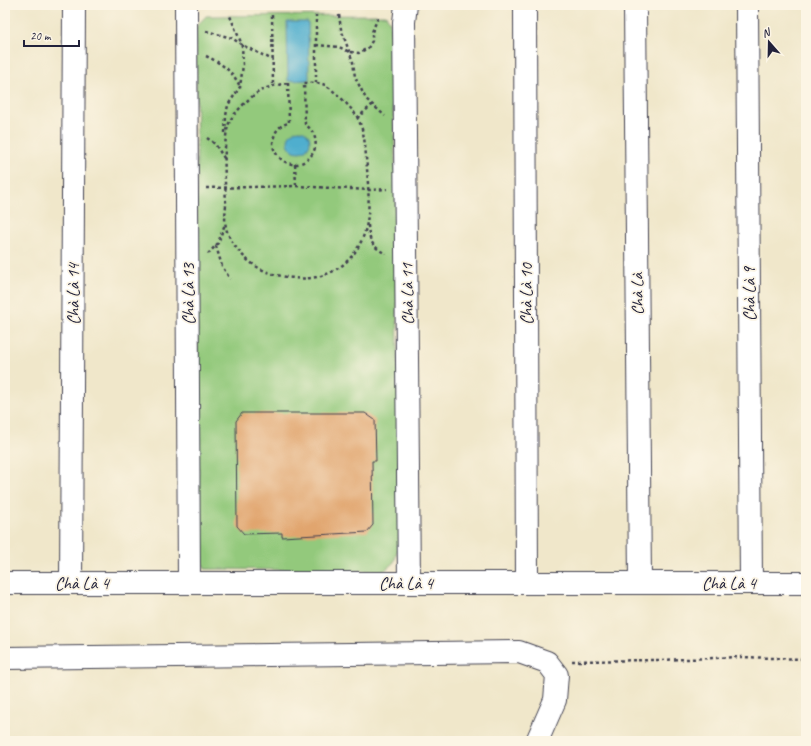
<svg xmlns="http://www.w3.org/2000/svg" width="811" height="746" font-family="Caveat,sans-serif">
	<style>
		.green { fill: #93c97c; stroke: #5a765c }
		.water { fill: #50aece; stroke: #396884 }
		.building { fill: #e1a56e }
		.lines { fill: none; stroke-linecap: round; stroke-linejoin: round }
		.minor-casing { stroke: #414050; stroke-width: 24 }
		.path { stroke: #414050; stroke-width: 2.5; stroke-dasharray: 3 3; stroke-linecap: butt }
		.minor { stroke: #fff; stroke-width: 22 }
		.labels { text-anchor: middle; stroke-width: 3.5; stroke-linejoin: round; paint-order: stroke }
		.street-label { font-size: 17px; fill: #22223b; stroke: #fcf5e5 }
	</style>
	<rect width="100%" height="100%" fill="#fcf5e5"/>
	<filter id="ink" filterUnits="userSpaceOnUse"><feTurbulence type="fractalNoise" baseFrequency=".025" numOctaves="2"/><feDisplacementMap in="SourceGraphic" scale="8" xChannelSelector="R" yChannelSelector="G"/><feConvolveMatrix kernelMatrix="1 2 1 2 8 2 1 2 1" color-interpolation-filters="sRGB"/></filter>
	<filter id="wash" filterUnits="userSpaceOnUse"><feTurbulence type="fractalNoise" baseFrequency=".012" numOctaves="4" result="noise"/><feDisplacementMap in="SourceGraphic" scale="16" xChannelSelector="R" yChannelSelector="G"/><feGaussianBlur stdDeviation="0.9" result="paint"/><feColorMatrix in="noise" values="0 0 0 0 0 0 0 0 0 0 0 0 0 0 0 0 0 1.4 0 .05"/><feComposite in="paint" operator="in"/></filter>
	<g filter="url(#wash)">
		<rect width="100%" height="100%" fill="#f0e7ca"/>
		<path class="green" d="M386,15L390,22L396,188L400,542L394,562L384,571L205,569L199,555L196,27L206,16Z"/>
		<path class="water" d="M287,22H308L309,80L288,81Z
			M288 141a11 11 0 1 1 22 0a11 11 0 1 1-22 0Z"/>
		<g id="blocks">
			<path class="building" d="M242,413H365L375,420L376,461H372L373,525L367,532L282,537V533L244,534L237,526L236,421Z"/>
		</g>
	</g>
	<g filter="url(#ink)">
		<use href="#blocks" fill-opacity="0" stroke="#414050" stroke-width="1"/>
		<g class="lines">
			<g class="minor-casing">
				<path id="minor" d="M186,5L189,583
					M406,5L404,22L409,583
					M525,5L527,583
					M635,5L640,583
					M747,5L751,583
					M5,583H806
					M71,583L74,5
					M5,658L519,652L547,662L557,675L555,700L537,741"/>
			</g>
			<path class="path" d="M272,15L273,86
				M339,15L341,29L353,62L355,77L366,99L385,116
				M206,31L232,38L242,45L273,60
				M316,45L339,47L350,52L359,53L368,48L372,41V32L379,15
				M206,56C221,63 234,72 240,87
				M288,83L289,123C282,124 276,129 274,137C272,144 273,151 279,157C299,179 333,146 305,124L304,83C311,83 319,82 325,85C335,91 352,108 357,117C366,133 365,151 367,168C368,185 370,205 367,222C361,259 331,282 294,278C268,275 250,267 235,246C231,240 227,234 226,227C224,219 226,210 226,203C225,183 222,137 230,121C234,113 249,98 257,93C265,87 278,85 288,83Z
				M316,83V15
				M357,118L372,105
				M225,133L226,116L228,105L240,87L243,65L242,45L230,16
				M207,138L215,144L224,158
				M295,164L296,186
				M206,188L296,186L369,190L387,189
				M368,225C369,240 371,246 386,254
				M216,246L222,266L230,279
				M208,254L218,243L225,224
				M572,661L660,660L741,657L806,659"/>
			<use href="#minor" class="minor"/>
		</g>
	</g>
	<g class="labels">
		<g class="street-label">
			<text transform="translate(73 294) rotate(-90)" y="6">Chà Là 14</text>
			<text transform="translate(188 294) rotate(-90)" y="6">Chà Là 13</text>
			<text transform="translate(407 294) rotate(-91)" y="6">Chà Là 11</text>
			<text transform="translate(526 294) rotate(-90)" y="6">Chà Là 10</text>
			<text transform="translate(637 294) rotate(-91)" y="6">Chà Là</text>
			<text transform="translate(749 294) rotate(-90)" y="6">Chà Là 9</text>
			<text x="82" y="589">Chà Là 4</text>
			<text x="406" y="589">Chà Là 4</text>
			<text x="729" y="589">Chà Là 4</text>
		</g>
	</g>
	<rect width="811" height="746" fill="none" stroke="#fcf5e5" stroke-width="20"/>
	<g transform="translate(769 42) rotate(340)" stroke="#fcf5e5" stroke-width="3" paint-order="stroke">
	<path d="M0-3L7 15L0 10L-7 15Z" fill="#22223b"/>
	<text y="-6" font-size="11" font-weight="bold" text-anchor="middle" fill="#22223b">N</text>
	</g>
	<path d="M24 40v6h55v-6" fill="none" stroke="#22223b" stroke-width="2"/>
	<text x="30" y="40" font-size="12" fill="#22223b" stroke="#fcf5e5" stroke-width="3" paint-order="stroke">20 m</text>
</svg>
